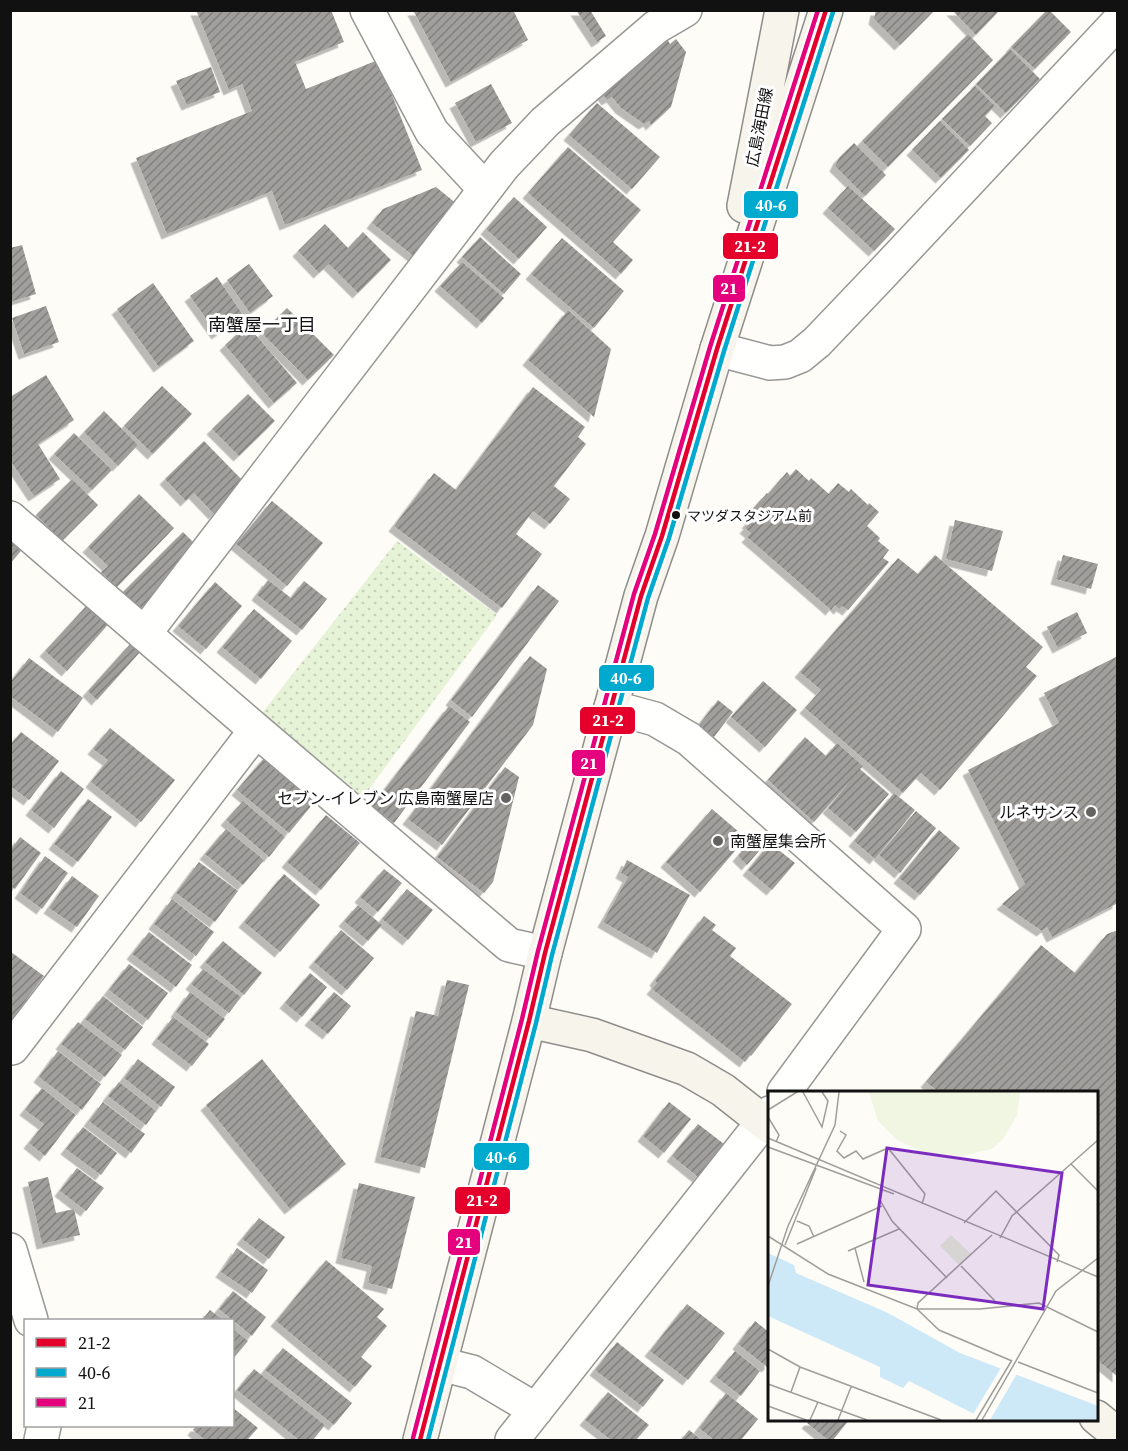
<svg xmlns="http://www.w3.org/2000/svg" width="1128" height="1451" font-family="'Source Serif 4','Noto Sans JP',serif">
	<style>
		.park { fill: url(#park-dots) }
		.building { fill: url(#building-hatch); filter: url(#shadow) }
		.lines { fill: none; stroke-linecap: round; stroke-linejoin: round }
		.street-casing { stroke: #979795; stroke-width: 36 }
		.secondary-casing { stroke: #8e8d8b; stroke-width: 36 }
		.street { stroke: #fffffe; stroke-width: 33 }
		.secondary { stroke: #f6f4eb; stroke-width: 33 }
		.bus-1-casing { stroke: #fff; stroke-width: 9 }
		.bus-2-casing { stroke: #fff; stroke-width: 9 }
		.bus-3-casing { stroke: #fff; stroke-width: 9 }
		.bus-1 { stroke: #e4002b; stroke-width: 4.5 }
		.bus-2 { stroke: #00a9ce; stroke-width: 4.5 }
		.bus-3 { stroke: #e5007d; stroke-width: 4.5 }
		.bus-dot { fill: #111; stroke: #fff; stroke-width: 2 }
		.poi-dot { fill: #646362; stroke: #fff; stroke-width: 2 }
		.labels { text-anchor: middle; stroke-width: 6; stroke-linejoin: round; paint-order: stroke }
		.bus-label { font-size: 14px; fill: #111; stroke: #fff; text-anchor: start }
		.street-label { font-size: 16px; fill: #111; stroke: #fff }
		.poi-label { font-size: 16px; fill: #111; stroke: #fff; text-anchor: end }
		.neighbourhood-label { font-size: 18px; fill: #111; stroke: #fff }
		.inset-road { fill: none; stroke: #9f9e9b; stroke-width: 1.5 }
		.view { fill: #7b2cbf; fill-opacity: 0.15; stroke: #7b2cbf; stroke-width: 3 }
		.inset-edge { fill: none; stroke: #111; stroke-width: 3 }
		.line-badge { stroke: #fff; stroke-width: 2 }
		.badge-label { font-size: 16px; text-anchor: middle; font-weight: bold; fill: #fff }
	</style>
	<defs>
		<pattern id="park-dots" width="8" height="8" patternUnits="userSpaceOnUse" patternTransform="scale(1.5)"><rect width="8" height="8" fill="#e7f3d7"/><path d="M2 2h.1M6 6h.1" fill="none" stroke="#c5cfb8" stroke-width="1.8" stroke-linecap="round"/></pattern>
		<pattern id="building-hatch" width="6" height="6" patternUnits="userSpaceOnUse" patternTransform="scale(1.5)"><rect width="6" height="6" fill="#a19f9c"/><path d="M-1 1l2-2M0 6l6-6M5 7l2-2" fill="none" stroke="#82807e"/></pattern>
		<filter id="shadow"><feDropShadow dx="-5.5" dy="5.5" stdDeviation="0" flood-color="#0004"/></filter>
	</defs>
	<rect width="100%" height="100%" fill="#fdfcf7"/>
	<path class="park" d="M397,541L497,615L362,799L262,713Z"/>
	<path class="building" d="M196,10H331L344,42L295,62L306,89L378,60L422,170L285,225L272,191L167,234L136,158L252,111L242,84L229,90Z
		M413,10H513L528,40L451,82Z
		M576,10H590L606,36L597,42Z
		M876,10H935L900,45L874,19Z
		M952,10H1000L976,35Z
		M1047,10H1049L1071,32L1035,69L1011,47Z
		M968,34L993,60L888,167L862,141Z
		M667,39L670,44L676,39L686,52L671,107L651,125L649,121L644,124L621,108L612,97L607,100L602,93Z
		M1010,49L1040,79L1006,113L976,84Z
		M211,67L220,92L187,105L176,81Z
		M491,84L512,123L476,142L455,103Z
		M975,86L995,106L985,116L992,123L970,146L942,119Z
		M597,103L660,157L632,189L569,135Z
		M940,121L969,150L941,178L912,150Z
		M854,143L886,175L865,196L835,166L839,158Z
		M568,147L641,210L613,242L633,260L621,274L528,193Z
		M848,186L895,229L874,251L828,208Z
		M436,187L458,205L416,258L372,223L383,209Z
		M514,197L547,227L519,259L486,229Z
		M325,224L348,248L363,232L391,260L358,293L329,264L319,273L298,251Z
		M480,237L521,274L504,294L462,257Z
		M562,238L624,291L594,328L531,274Z
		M22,245L36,294L10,302V248Z
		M462,262L504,298L482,323L440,286Z
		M249,264L273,296L250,313L227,280Z
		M217,277L243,315L217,334L190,296Z
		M153,283L194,341L159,367L117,309Z
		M46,306L59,342L24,354L12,318Z
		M287,308L334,355L308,380L262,333Z
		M568,310L611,349L594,417L528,360Z
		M247,325L297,383L274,403L225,345Z
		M46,375L74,420L38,444L60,479L34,496L10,460V397Z
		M162,386L192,414L153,454L124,426Z
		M533,387L585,427L578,437L586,444L554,486L570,499L550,524L533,511L516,534L542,554L502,608L394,526L434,473L456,490Z
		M248,394L275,421L239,456L212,429Z
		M104,411L138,445L118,466L84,432Z
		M74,433L112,470L92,490L54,454Z
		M204,441L245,483L214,514L194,493L186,501L165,479Z
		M796,469L809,481L811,478L829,494L838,483L849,492L851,489L868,505L869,503L879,512L867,526L880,538L878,541L889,550L883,558L889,562L848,610L842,606L839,609L835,605L831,610L747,537L751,533L745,528L749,524L747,523L755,514L751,511L767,493L768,494L787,472L790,476Z
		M72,479L98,505L62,541L36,515Z
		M139,494L174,528L117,587L101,572L108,566L88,547Z
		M272,501L323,543L287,586L236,544Z
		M955,520L1003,531L992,571L946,559Z
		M183,532L200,549L140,609L123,592Z
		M10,534L25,546L10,564Z
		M935,555L1043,647L1026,667L1037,676L940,790L921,773L903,793L805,708L821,690L800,672L898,558L918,574Z
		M1063,555L1098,564L1091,589L1056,579Z
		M268,580L291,598L304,581L327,599L302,630L257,595Z
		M215,582L242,606L206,649L178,626Z
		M538,585L559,601L472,717L451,700Z
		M91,601L112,620L67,671L45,651Z
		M254,609L292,641L261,679L222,647Z
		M1077,612L1087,633L1058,648L1047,627Z
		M131,643L141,651L97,700L88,691Z
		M530,656L547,669L533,725L442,845L408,819Z
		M1118,656V903L1052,937L1047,927L1042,931L1002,904L1025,884L968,770L1059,723L1044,693Z
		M29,658L83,698L58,732L10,696V683Z
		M763,681L797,710L765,747L731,717Z
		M718,700L733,712L714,737L699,725Z
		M449,706L470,722L394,823L372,806Z
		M110,728L175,780L141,822L91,782L108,760L93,749Z
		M21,732L59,761L29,800L10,786V745Z
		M805,737L826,756L837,743L863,766L860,769L889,794L856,832L828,808L851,780L814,822L768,780Z
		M265,757L316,800L289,833L237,790Z
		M505,767L519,777L493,882L484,893L437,857Z
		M61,771L84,789L54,828L31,810Z
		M894,793L915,810L875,859L854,841Z
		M88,799L112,817L78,862L54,844Z
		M243,801L285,837L269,857L226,820Z
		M712,809L746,838L700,892L666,862Z
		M916,811L936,828L900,873L879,855Z
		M326,815L360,843L321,890L287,862Z
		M226,829L264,860L243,885L205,854Z
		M939,830L960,848L920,895L899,878Z
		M757,834L766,843L747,865L738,856Z
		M20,837L41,853L15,889L10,886V851Z
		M770,843L795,863L772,890L748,870Z
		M45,856L68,873L42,909L20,893Z
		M627,860L690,895L657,953L603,922L628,877L621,873Z
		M199,862L238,891L215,922L176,893Z
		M384,869L402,883L378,912L360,897Z
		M284,874L320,905L280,952L244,922Z
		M72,876L99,896L77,927L49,908Z
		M407,889L433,910L408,940L382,919Z
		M172,899L214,932L196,956L154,924Z
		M358,905L382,925L368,941L344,921Z
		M704,916L716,925L712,930L736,948L730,956L792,1004L751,1056L750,1055L745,1062L652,989L657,983L655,980Z
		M341,930L374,958L347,990L314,962Z
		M1118,930V1377L1096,1359V1092H939L926,1082L1041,945L1075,973L1107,934Z
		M149,932L192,965L176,987L132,954Z
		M223,941L262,973L244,995L205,962Z
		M11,952L44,976L10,1022V953Z
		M129,964L168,993L148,1020L109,990Z
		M203,969L241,997L229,1013L191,984Z
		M310,973L327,987L302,1017L285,1003Z
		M447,980L469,985L425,1168L380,1157L416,1011L438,1016Z
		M190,992L225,1019L210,1038L176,1012Z
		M334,992L351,1006L328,1034L310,1020Z
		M103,996L143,1027L125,1050L85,1019Z
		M173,1017L209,1044L192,1066L157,1039Z
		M78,1022L122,1055L105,1077L61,1044Z
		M58,1051L101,1084L82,1110L39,1077Z
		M138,1059L175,1087L161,1107L124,1078Z
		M262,1059L346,1164L290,1209L206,1105Z
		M119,1082L156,1111L146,1125L108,1096Z
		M42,1088L76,1115L45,1156L29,1143L44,1124L25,1110Z
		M103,1102L145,1134L131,1153L89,1121Z
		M669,1102L691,1119L664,1153L643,1136Z
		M698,1124L724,1144L698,1177L672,1156Z
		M83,1127L117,1153L101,1175L66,1149Z
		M77,1168L104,1188L86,1211L60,1191Z
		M48,1177L56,1213L74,1209L80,1235L42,1244L28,1182Z
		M359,1183L415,1197L392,1289L368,1283L372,1266L341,1258Z
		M259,1218L285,1237L269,1259L242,1239Z
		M237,1248L268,1270L252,1293L221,1272Z
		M326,1260L384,1309L377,1317L387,1326L361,1357L372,1366L355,1387L276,1321Z
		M233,1291L266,1317L252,1336L219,1309Z
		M687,1304L725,1333L688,1380L650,1351Z
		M210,1310L223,1320H202Z
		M755,1321L770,1333V1364L767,1367L738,1344Z
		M232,1328L248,1341L232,1360Z
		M617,1342L664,1380L643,1407L595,1370Z
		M283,1348L352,1403L334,1425L265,1370Z
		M735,1351L760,1371L741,1396L715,1376Z
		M254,1369L325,1425L313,1440H299L237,1390Z
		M608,1392L649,1425L636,1440H611L585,1420Z
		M726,1393L758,1419L741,1440H714L699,1428Z
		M232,1407L258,1428L247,1440H205L193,1430L196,1426H232Z
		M810,1420H849L833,1440H828L807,1423Z
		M689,1430L702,1440H681Z"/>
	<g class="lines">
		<g class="street-casing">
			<path id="street" d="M367,10L432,132L485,189
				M717,349L770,363L785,362L800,356L817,342L880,276L1118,22
				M10,518L256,730L509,945L545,953
				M144,634L504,165L545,122L656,27L685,10
				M611,707L655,719L689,739L904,929L784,1092
				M12,1048L256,730
				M10,1250L31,1320
				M440,1364L472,1372L536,1410
				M41,1440L44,1426
				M512,1440L770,1113"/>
		</g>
		<g class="secondary-casing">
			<path id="secondary" d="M744,206L782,10
				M529,1021L592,1035L687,1069L723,1090L770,1127
				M1096,1417L1118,1435
				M420,1440L529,1021L545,953L641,596L662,536L717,349L826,10"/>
		</g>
		<use href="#street" class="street"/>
		<use href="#secondary" class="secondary"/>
		<g class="bus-1-casing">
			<path id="bus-1" d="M420,1440L529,1021L545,953L641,596L662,536L717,349L826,10"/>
		</g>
		<g class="bus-2-casing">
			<path id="bus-2" d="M428,1440L536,1023L552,955L648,598L669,538L724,351L833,12"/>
		</g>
		<g class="bus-3-casing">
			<path id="bus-3" d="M413,1438L522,1019L538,951L634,594L655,534L710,347L818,10"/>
		</g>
		<use href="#bus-1" class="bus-1"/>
		<use href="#bus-2" class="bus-2"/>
		<use href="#bus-3" class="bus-3"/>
	</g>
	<circle class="bus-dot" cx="676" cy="515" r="5"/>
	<g class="poi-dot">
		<circle cx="506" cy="798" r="6"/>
		<circle cx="1091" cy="812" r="6"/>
		<circle cx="718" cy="841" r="6"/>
	</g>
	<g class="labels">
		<g class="bus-label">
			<text x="687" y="521">マツダスタジアム前</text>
		</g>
		<g class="street-label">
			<text transform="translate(759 127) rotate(-79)" y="6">広島海田線</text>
		</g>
		<g class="poi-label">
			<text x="494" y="804">セブン-イレブン 広島南蟹屋店</text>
			<text x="1079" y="818">ルネサンス</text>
			<text x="730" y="847" text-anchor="start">南蟹屋集会所</text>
		</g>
		<g class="neighbourhood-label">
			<text x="262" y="331">南蟹屋一丁目</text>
		</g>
	</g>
	<g transform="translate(768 1091)">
		<rect width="330" height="330" fill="#fdfcf7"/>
		<path d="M183,144L203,163L191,174L172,155Z" fill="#e7f3d7"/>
		<path d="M101,1H252L249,24L235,48L224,58L194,65L155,61L129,49L110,30Z" fill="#f0f6e1"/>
		<path d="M0,162L26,174L28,182L120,222L192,262L330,315V329H218L141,290L135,297L112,286V276L0,225Z" fill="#cde8f7"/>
		<path d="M234,275L250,281L222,329H212L204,325Z" fill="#fdfcf7"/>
		<path class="inset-road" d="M35,1L54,36L60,10L54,1M0,19L29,1M0,26L11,44L8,51M72,40L78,44L69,60L76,67L88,60L95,68L120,57L157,103L154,113M0,47L330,186M0,56L126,103M303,73L330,100M114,99L112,109L124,130L179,187M29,130L41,135L46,146M196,132L228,100L291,164L289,171M224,144L150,212L149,218L171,239L244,270M0,145L60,183L149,218H212L271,212L330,241M232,147L244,125L330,49M29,153L114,115M17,154L48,77M87,157L96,191M80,160L131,138M193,175L227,210M0,195L20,135L67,34L71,1M0,258L32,276L173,329M250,271L330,302M0,293L99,329M23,301L32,276M0,315L38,329M42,329L50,311M70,329L83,296M208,329L244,269M214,329L288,200L330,167"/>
		<path class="view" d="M119,57L294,82L275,218L100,194Z"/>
		<rect width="330" height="330" class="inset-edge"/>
	</g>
	<g class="line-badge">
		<rect x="743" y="190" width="56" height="29" rx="6" fill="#00a9ce"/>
		<rect x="722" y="232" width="57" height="28" rx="6" fill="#e4002b"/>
		<rect x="712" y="274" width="34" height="29" rx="6" fill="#e5007d"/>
		<rect x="598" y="664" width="57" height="28" rx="6" fill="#00a9ce"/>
		<rect x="579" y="706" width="57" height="29" rx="6" fill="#e4002b"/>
		<rect x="571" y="749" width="35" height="28" rx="6" fill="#e5007d"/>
		<rect x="473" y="1142" width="57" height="29" rx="6" fill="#00a9ce"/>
		<rect x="454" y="1186" width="57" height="29" rx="6" fill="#e4002b"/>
		<rect x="447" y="1228" width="34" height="28" rx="6" fill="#e5007d"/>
	</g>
	<g class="badge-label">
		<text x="771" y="211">40-6</text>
		<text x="750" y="252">21-2</text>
		<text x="729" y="294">21</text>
		<text x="626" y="684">40-6</text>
		<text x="608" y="726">21-2</text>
		<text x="589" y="769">21</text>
		<text x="501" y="1163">40-6</text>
		<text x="482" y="1206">21-2</text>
		<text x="464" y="1248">21</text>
	</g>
	<rect width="1128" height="1451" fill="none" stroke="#111111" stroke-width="24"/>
	<rect x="24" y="1319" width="210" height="108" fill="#ffffff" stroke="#a0a0a0" stroke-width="1.5"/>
	<rect x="36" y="1338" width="30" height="9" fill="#e4002b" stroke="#a0a0a0" stroke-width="1.5"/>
	<text x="78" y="1349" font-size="18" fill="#111111">21-2</text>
	<rect x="36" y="1368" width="30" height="9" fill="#00a9ce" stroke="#a0a0a0" stroke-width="1.5"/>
	<text x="78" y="1379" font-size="18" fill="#111111">40-6</text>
	<rect x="36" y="1398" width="30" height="9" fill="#e5007d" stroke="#a0a0a0" stroke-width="1.5"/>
	<text x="78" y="1409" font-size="18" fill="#111111">21</text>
</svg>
